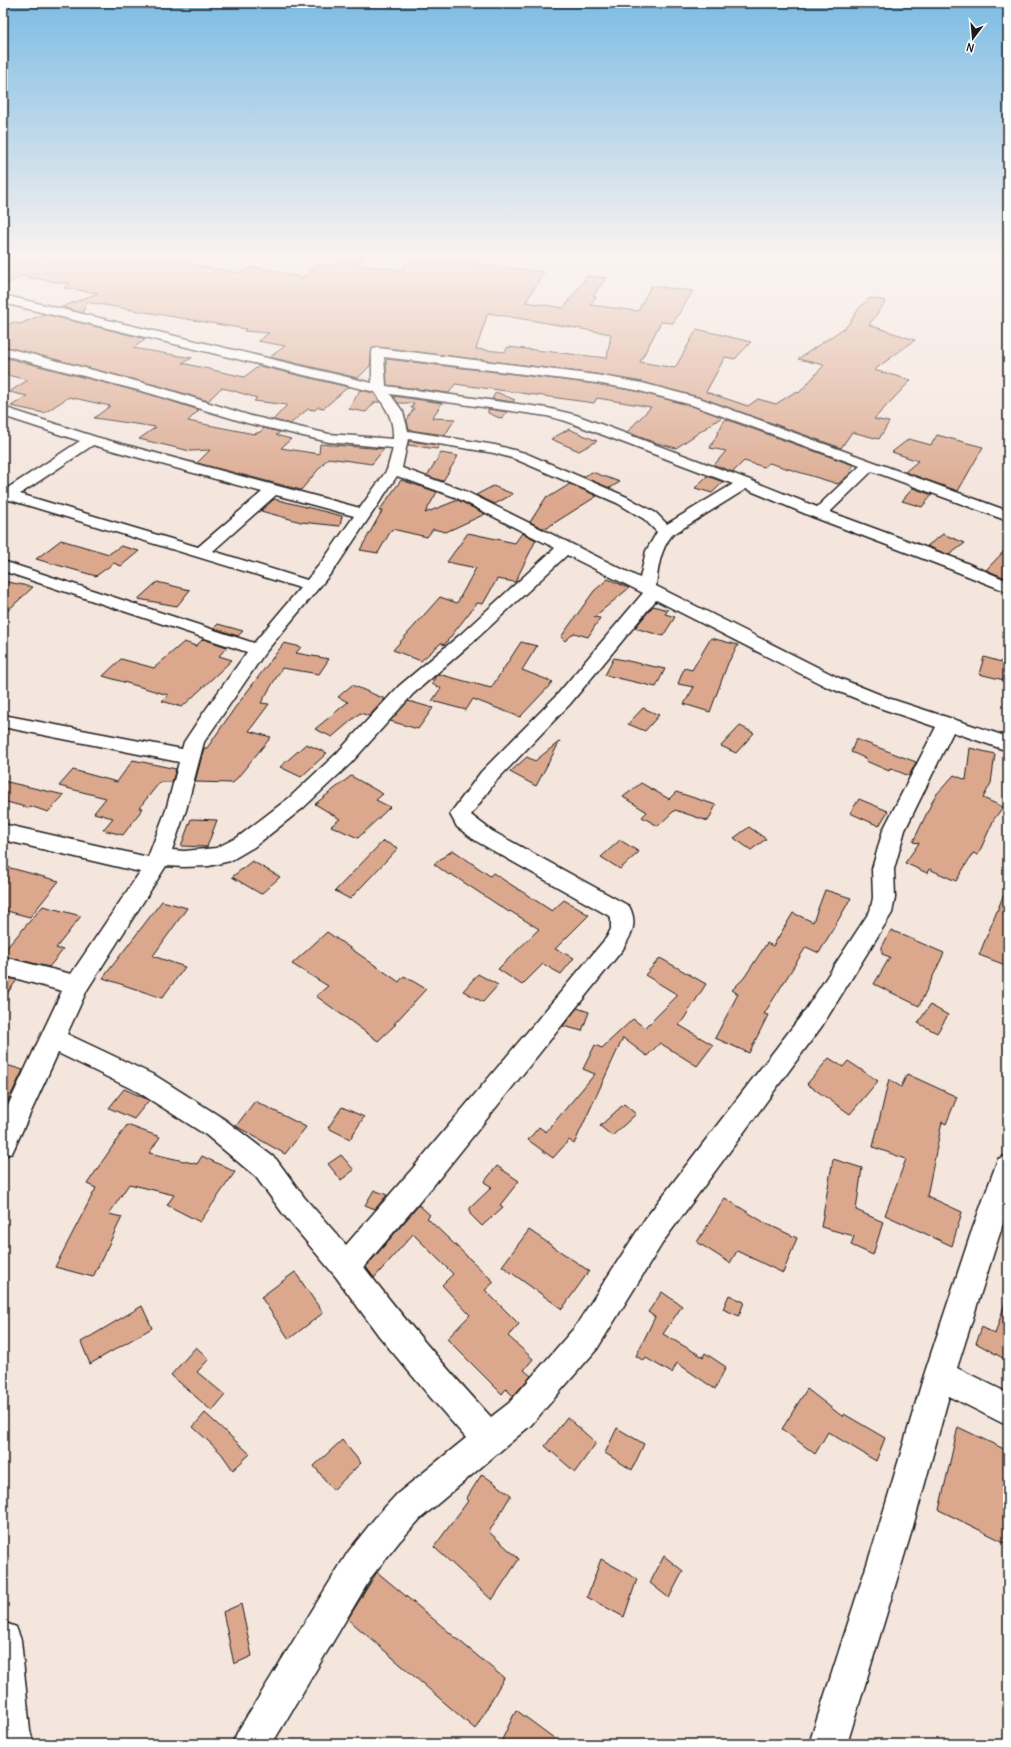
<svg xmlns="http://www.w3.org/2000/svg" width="1011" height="1747" font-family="Delius,sans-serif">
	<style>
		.building { fill: #dba88e; stroke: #1c1c1c; fill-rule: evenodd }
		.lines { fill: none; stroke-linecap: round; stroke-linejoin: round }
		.street-casing { stroke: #1c1c1c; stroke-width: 3 }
		.street { fill: #fff; fill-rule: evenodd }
	</style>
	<rect width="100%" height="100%" fill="#f4e5dd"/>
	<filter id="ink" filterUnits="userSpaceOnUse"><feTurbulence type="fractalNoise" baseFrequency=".025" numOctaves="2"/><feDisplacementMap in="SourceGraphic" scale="8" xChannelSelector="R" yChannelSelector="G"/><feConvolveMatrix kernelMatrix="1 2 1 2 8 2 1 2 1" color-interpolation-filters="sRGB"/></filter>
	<g filter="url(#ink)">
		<path class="building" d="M3,257L36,260V257H159L180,260L216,270L219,269L239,273L251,267L267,269L302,278L319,264L331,266L341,257H366L357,265L401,270L411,258L447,262L448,260L544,272L526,302L564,308L587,276L606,278L593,296L596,297L590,305L638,311L651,286L693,291L673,323L661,322L640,362L675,368L697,329L751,342L735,359L725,357L706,392L748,406L758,399L776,404L795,392L799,393L824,365L798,359L847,326L860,307L870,298L886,301L869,325L915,340L874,370L911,380L874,419L889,422L879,439L852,432L841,448L702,398L642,382L596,374L378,347L372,349L370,366L358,378L270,357L285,346L258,341L269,333L244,331L246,329L86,302L83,313L62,307L98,293L64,288L70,284L20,276L3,287ZM488,313L611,334L607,358L508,347L505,352L476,349Z
			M44,314L146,339L133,348L192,358L182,363L244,377L259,366L348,387L324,408L318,407L315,410L308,409L290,424L273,420L287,405L254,401L257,398L231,390L221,388L208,401L159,386L3,346V328L13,322L20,324Z
			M3,357L149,394L199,410L188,421L254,434L260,432L264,428L280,432L276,435L291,439L281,448L319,454L320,444L384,449L372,464L328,458L301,490L197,463L210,450L190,451L139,439L156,427L94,418L110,406L69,397L44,413L11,406L27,396L9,392L28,380L3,374Z
			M386,359L596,384L636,391L692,406L722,417L676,448L653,442L627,432L651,407L597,398L594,403L455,384L449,393L387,385Z
			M360,390L374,393L380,402H375L366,412L349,409Z
			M496,392L515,400L513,402L492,399Z
			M393,396L442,403L432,418L455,419L445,435L409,430L407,420L414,408H411L414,403H398Z
			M488,409L507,412L502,419L488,413Z
			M725,419L853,465L849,475L838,484L769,463L764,467L744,461L733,472L714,465L726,451L710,448Z
			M569,429L597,441L579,451L551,439Z
			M937,435L983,447L958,491L905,472L918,461L892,452L909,439L931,445Z
			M409,441L439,445L437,449L408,445Z
			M441,453L458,456L443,481L427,476Z
			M592,472L620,482L610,488L583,477Z
			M707,476L723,482L712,493L695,488Z
			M401,480L437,492L425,513L458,500L485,514L446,532L433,529L427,537L392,529L378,553L360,550L382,511H379Z
			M570,484L597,496L551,525L548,528H542L530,522L547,496L549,497Z
			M493,486L513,494L495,504L476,495Z
			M913,488L932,495L922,507L902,501Z
			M274,499L342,516L340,526L301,522L261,511Z
			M468,533L515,543L522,533L536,540L515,582L497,579L483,604L477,603L444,645L441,643L421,661L393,650L440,597L457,603L476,568L447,562Z
			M943,534L965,543L949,555L927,546Z
			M61,540L109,554L121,546L139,551L121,566L114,563L96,576L36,559Z
			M1008,547V579L986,570Z
			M608,579L629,588L594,617L600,618L588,637L574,633L565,641L561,637L594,591Z
			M3,581L33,587L3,615Z
			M157,582L190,590L177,606L138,599Z
			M653,606L668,610L665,614L675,617L663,636L635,628Z
			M218,624L243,631L238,636L214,628Z
			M711,638L738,645L728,663L710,712L684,704L694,687L678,684L684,668L692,670Z
			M203,639L227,647L219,656L232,660L182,707L162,701L168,695L103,676L121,659L154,668L184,642L196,646Z
			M521,642L537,646L522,670L553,682L520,717L473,699L466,710L432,701L441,688L432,684L435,677L438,674L491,688Z
			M284,643L301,647L296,653L329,659L319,674L282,668L261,703L269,704L249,731L271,737L233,783L195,782L204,748H207L234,709Z
			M984,657L1008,664V681L979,674Z
			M614,658L665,669L656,687L605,675Z
			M352,685L385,699L369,716L360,713L332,737L315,729L348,702L338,697Z
			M408,701L433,708L418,729L390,721Z
			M643,708L659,715L645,731L628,724Z
			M740,726L754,733L736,753L721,746Z
			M856,739L916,762L909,776L890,768L889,771L866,761L867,759L851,752Z
			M560,741L536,786L510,772L527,757L535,761Z
			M306,744L327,753L301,777L280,767Z
			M970,748L995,754L991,783L983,798L1003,807L994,819L978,855L973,853L956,881L929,869L927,873L905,863L919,843L913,842L935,796L954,775L966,780Z
			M133,760L176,769L172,782H160L139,808H143L123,835L103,830L113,818L94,813L106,798L59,786L73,770L117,782Z
			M351,776L383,794L376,800L390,807L358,838L331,826L340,819L315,804Z
			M3,781L64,795L48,812L30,806L29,808L3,801Z
			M641,783L669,799L676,792L716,805L708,821L675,810L658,826L642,817L647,812L623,797Z
			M859,799L888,811L879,826L850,813Z
			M191,819L217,820L207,847L181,846Z
			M749,827L766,839L751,850L734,838Z
			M620,840L639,852L620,869L601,857Z
			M383,841L398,848L350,899L335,891Z
			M453,850L490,876L493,873L552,911L564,900L589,915L555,949L574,958L561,974L543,964L522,985L498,969L539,929L510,911L509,912L451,874L449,875L434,864Z
			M252,861L280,877L261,894L232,877Z
			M3,866L59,881L30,917L3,910Z
			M825,890L851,898L819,953L806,947L764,1014L768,1015L749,1053L715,1038L738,994L732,990L744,978L767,943L773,946L793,913L813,922Z
			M1004,894H1006L1005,942L1008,944V966L979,955Z
			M162,901L187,908L153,956L185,967L162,998L103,978Z
			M43,906L81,916L56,948L63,950L49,967L3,956V952Z
			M891,930L944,953L919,1006L874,984L890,957L882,954V947Z
			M327,932L399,982L404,976L426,989L394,1024H396L378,1041L316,996L328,986L292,964Z
			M660,958L706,984L683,1020L679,1025L713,1045L697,1066L660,1043L647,1056L623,1038L574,1144L569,1140L553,1158L528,1140L539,1127L546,1132L595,1074L583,1069L595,1045L602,1048L633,1019L645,1028L678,995L645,975Z
			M478,974L498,985L483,1002L463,991Z
			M3,977L17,980L3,999Z
			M930,1005L948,1015L937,1033L918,1023Z
			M577,1008L589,1012L582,1031L563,1026Z
			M829,1058L843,1067L848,1061L878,1081L850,1114L807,1084Z
			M3,1064L23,1070L3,1111Z
			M907,1074L957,1097L946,1124L942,1122L927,1196L962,1212L952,1246L885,1215L906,1159L873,1147L889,1079L901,1087Z
			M124,1089L149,1100L134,1119L109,1108Z
			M255,1101L306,1127L285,1154L236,1126Z
			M624,1104L636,1114L612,1136L600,1126Z
			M342,1107L364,1117L350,1139L328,1128Z
			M127,1125L160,1137L149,1153L197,1164L202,1156L235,1172L200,1222L167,1205L174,1195L129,1184L109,1214L122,1217L93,1277L55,1267L96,1188L87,1184Z
			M341,1155L354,1170L341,1180L328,1164Z
			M833,1159L862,1168L856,1210L883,1222L873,1255L851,1245L854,1236L821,1227Z
			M497,1166L519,1181L500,1205L503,1207L482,1226L470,1214V1208L492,1187L484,1182Z
			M374,1190L387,1195L375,1209L365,1205Z
			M725,1198L765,1223L797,1238L783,1273L737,1251L730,1263L697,1242Z
			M419,1205L430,1215L427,1218L494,1282L485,1290L519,1324L508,1336L533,1359L524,1370L531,1376L513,1396L506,1389L502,1394L447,1339L470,1315L442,1285L453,1274L413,1234L374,1278L366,1267Z
			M529,1230L589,1271L562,1309L502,1266Z
			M295,1272L323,1313L289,1339L261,1297Z
			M662,1292L682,1306L663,1334L703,1357L705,1353L726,1367L715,1389L677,1363L672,1373L646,1358L644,1361L636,1356L655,1317L648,1312Z
			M729,1295L744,1302L739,1316L723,1309Z
			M1005,1303L1008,1304V1361L976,1343L982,1327L995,1334Z
			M142,1306L152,1328L90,1364L81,1342Z
			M196,1347L209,1359L197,1372L225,1395L212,1411L171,1375Z
			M807,1389L843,1417L844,1414L885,1438L876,1461L828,1432L815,1454L782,1429Z
			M205,1413L250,1454L233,1470L221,1453L193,1427Z
			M567,1417L596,1443L575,1472L545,1446Z
			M958,1427L1008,1451V1544L939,1510Z
			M617,1428L644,1444L632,1470L605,1453Z
			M342,1440L361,1463L333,1490L314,1466Z
			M482,1474L511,1495L489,1532L519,1559L492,1600L434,1547L468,1501L466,1499Z
			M664,1556L683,1571L669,1598L650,1583Z
			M601,1559L637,1579L624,1617L587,1597Z
			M377,1572L504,1678L475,1729L348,1619Z
			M241,1604L252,1656L234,1664L223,1612Z
			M516,1710L562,1744H500Z"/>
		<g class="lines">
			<g class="street-casing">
				<path id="street" d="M3,295L372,383V352L373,349L378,348L596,375L642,383L702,399L1008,511V521L872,471L830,512L957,559L1008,581V592L945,567L813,517L746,489L672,535C660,550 658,568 656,586L839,678L891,699L1008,737V751L953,732L905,830L894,869L895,898L892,913L822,1026L665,1239L597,1349L531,1425L421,1518L399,1542L372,1576L272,1744H232L238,1731L348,1552L375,1518L397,1494L466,1438L431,1398L379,1336L336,1277L284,1215L256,1177L206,1135L138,1092L58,1053L12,1153L3,1156V1116L62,991L3,975V957L71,974L140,872L3,840V824L148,857L166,810L179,762L3,727V715L182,749L184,742L204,712L247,652L3,571V561L254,643L300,588L10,500L3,503V491L80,441L3,416V407L96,437L360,508L387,470L393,448L329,442L247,423L149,393L3,355V347L159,387L251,416L329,434L393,439C394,417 386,409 375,392L3,303ZM384,357L596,383L636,390L692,405L860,466L817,507L750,480L576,415L547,408L386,386ZM390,394L547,416L566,421L733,484L667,524L656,513L627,497L525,453L495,445L408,431L403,412ZM408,439L494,453L515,459L617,503L644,519L657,532L646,551L640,578L465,491L402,468ZM93,445L262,492L198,547L20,494ZM397,476L455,497L555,548L461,634L399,686L337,753L289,798L238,837L216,848L184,851L172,850L186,810L204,742L264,654L336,567ZM276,495L354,516L324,559L307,580L213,551ZM567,555L643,593L556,696L481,772L450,814L457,827L476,841L611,917V929L607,937L413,1168L346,1245L304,1197L276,1159L224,1119L156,1076L67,1034L87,990L166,866L184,867L209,866L230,861L254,847L303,808L351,763L413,694L473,642ZM656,600L825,686L877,707L936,727L883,830L872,869L873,898L870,911L804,1012L645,1219L575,1327L509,1403L491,1417C447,1369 404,1319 364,1267L433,1186L623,949C632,934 638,923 629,906L492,831L471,815L495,782L570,704Z
					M1008,1155V1208L957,1368L1008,1393V1426L949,1396L912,1530L847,1744H809L878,1530L924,1375L970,1236L998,1159Z
					M3,1622L16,1627L21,1640L30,1731L34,1744H3Z"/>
			</g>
			<use href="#street" class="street"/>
		</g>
	</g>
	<linearGradient id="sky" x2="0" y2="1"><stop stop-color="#7dbce4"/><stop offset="0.51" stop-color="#faf3f0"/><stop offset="1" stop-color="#faf3f0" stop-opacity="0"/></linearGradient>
	<rect width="1011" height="501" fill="url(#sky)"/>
	<rect width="1011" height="1747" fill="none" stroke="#fff" stroke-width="16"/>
	<rect x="8" y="8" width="995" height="1731" fill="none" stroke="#1c1c1c" stroke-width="1.5" filter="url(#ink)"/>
	<g transform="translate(973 38) rotate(196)" stroke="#ffffff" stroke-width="3" paint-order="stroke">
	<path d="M0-3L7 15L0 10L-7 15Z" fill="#1c1c1c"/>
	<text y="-6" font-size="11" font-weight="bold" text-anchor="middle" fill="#1c1c1c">N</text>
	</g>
</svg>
